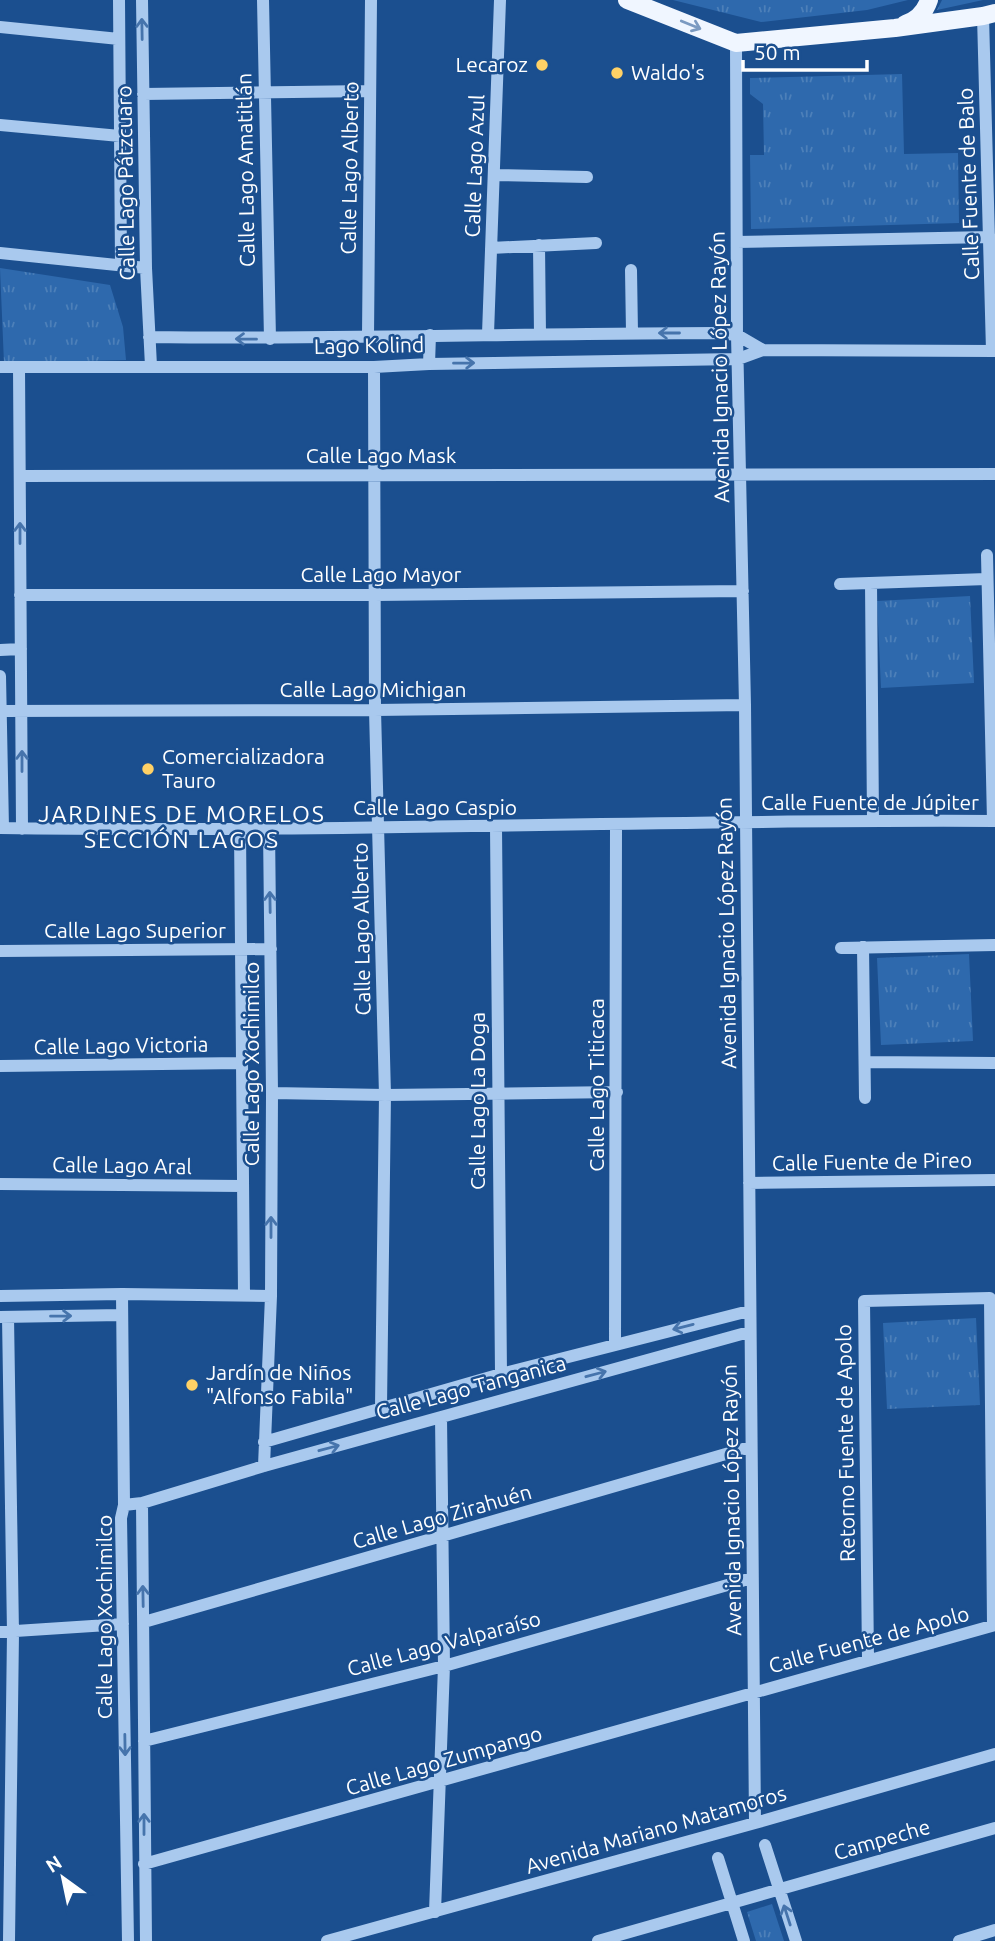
<svg xmlns="http://www.w3.org/2000/svg" width="995" height="1941" font-family="Ubuntu,sans-serif">
	<style>
		.grass { fill: url(#grass-tufts) }
		.lines { fill: none; stroke-linecap: round; stroke-linejoin: round }
		.minor { stroke: #a9c9ee; stroke-width: 12 }
		.major { stroke: #f0f6ff; stroke-width: 18 }
		.oneway { stroke: #7b9ac1 }
		.oneway2 { stroke: #4674ac }
		.poi-dot { fill: #ffd166; stroke: #1b4f8f; stroke-width: 2.5 }
		.labels { text-anchor: middle; stroke-width: 5; stroke-linejoin: round; paint-order: stroke }
		.poi-label { font-size: 21px; fill: #fff; stroke: #1b4f8f; text-anchor: start }
		.street-label { font-size: 21px; fill: #fff; stroke: #1b4f8f }
		.neighbourhood-label { font-size: 23px; letter-spacing: 2px; fill: #fff; stroke: #1b4f8f }
	</style>
	<defs>
		<pattern id="grass-tufts" width="24" height="20" patternUnits="userSpaceOnUse" patternTransform="scale(1.75)"><rect width="24" height="20" fill="#2e69ad"/><path d="M3 7l-1-3M5 7V3M7 7l1-3M15 17l-1-3M17 17v-4M19 17l1-3" fill="none" stroke="#4d80b9"/></pattern>
	</defs>
	<rect width="100%" height="100%" fill="#1b4f8f"/>
	<path class="grass" d="M673,0H908L867,10L761,22Z
		M942,0H983L937,10Z
		M902,74L904,154L958,153L959,223L751,229L750,155H764L763,104L750,94V78Z
		M0,268L110,285L123,327L126,360L4,363Z
		M970,596L974,683L881,688L877,601Z
		M969,954L973,1041L881,1045L877,958Z
		M976,1318L980,1405L887,1409L883,1323Z
		M772,1904L784,1941H756L747,1912Z"/>
	<g class="lines">
		<path class="minor" d="M119,0L121,264
			M142,0L146,268L151,366
			M263,0L270,339
			M983,16L992,351
			M0,27L119,39
			M736,43L737,335L745,705L755,1823
			M143,94L370,91
			M0,125L120,136
			M494,175L587,177
			M737,242L990,237
			M539,245L540,334
			M491,248L596,243
			M0,253L146,268
			M631,270L632,333
			M488,334L500,0
			M149,337C339,340 528,333 717,333L737,335L763,350
			M368,337L371,0
			M429,364L430,335
			M0,367H374L429,364L738,359L763,350L995,351
			M19,367L22,829
			M374,367L375,710L385,1095L381,1407
			M21,476L995,474
			M987,555L993,821
			M871,583L873,820
			M840,584L987,579
			M20,595H376L743,591
			M0,650L21,649
			M0,676L3,828
			M1,711L375,710L745,705
			M496,827L501,1374
			M0,828C332,833 663,819 995,821
			M240,829L244,1295
			M863,947L865,1098
			M841,948L995,945
			M0,951L271,949
			M865,1062L995,1063
			M0,1066L242,1063
			M272,1093L385,1095L617,1092
			M749,1183L995,1180
			M0,1184L243,1186
			M122,1294L124,1505L121,1518L128,1941
			M0,1296L122,1294L271,1296
			M0,1317L122,1315
			M8,1317L13,1633L9,1941
			M615,1344L616,825
			M264,1442L501,1374L749,1311
			M264,1466L271,1296L272,1093L269,829
			M142,1503L146,1941
			M124,1505L142,1503L264,1466L749,1332
			M144,1622L750,1447
			M0,1632L123,1624
			M868,1659L864,1301L990,1298L993,1625
			M144,1741L444,1666L752,1578
			M765,1845L796,1941
			M718,1858L744,1941
			M144,1864L995,1625
			M435,1912L444,1666L441,1417
			M327,1941L755,1823L995,1754
			M598,1941L995,1828
			M959,1941L995,1930"/>
		<path class="major" d="M627,0L736,43L895,28L983,16L995,13
			M905,24C918,20 925,12 929,0"/>
	</g>
	<defs><path id="oneway-shaft" d="M-6 0H5M1.5-3L5.5 0L1.5 3" fill="none" stroke-width="1.6" stroke-linecap="round" stroke-linejoin="round" transform="scale(1.75)"/></defs>
	<use class="oneway" href="#oneway-shaft" transform="translate(691 25) rotate(22)"/>
	<g class="oneway2">
		<use href="#oneway-shaft" transform="translate(142 29) rotate(-91)"/>
		<use href="#oneway-shaft" transform="translate(669 333) rotate(180)"/>
		<use href="#oneway-shaft" transform="translate(246 339) rotate(-179)"/>
		<use href="#oneway-shaft" transform="translate(464 363) rotate(-1)"/>
		<use href="#oneway-shaft" transform="translate(20 533) rotate(-90)"/>
		<use href="#oneway-shaft" transform="translate(22 761) rotate(-90)"/>
		<use href="#oneway-shaft" transform="translate(270 902) rotate(-91)"/>
		<use href="#oneway-shaft" transform="translate(271 1227) rotate(-90)"/>
		<use href="#oneway-shaft" transform="translate(61 1316) rotate(-1)"/>
		<use href="#oneway-shaft" transform="translate(683 1327) rotate(166)"/>
		<use href="#oneway-shaft" transform="translate(596 1374) rotate(-15)"/>
		<use href="#oneway-shaft" transform="translate(329 1448) rotate(-15)"/>
		<use href="#oneway-shaft" transform="translate(143 1596) rotate(-91)"/>
		<use href="#oneway-shaft" transform="translate(125 1745) rotate(89)"/>
		<use href="#oneway-shaft" transform="translate(144 1824) rotate(-90)"/>
		<use href="#oneway-shaft" transform="translate(787 1915) rotate(-108)"/>
	</g>
	<g class="poi-dot">
		<circle cx="542" cy="65" r="7"/>
		<circle cx="617" cy="73" r="7"/>
		<circle cx="148" cy="769" r="7"/>
		<circle cx="192" cy="1385" r="7"/>
	</g>
	<g class="labels">
		<g class="poi-label">
			<text x="528" y="72" text-anchor="end">Lecaroz</text>
			<text x="631" y="80">Waldo's</text>
			<text x="162" y="764">Comercializadora<tspan x="162" dy="24">Tauro</tspan></text>
			<text x="206" y="1380">Jardín de Niños<tspan x="206" dy="24">"Alfonso Fabila"</tspan></text>
		</g>
		<g class="street-label">
			<text transform="translate(475 166) rotate(-88)" y="7">Calle Lago Azul</text>
			<text transform="translate(350 168) rotate(-89)" y="7">Calle Lago Alberto</text>
			<text transform="translate(246 170) rotate(-91)" y="7">Calle Lago Amatitlán</text>
			<text transform="translate(126 183) rotate(-91)" y="7">Calle Lago Pátzcuaro</text>
			<text transform="translate(969 184) rotate(-92)" y="7">Calle Fuente de Balo</text>
			<text transform="translate(369 346) rotate(-1)" y="7">Lago Kolind</text>
			<text transform="translate(720 367) rotate(-91)" y="7">Avenida Ignacio López Rayón</text>
			<text x="381" y="463">Calle Lago Mask</text>
			<text x="381" y="582">Calle Lago Mayor</text>
			<text x="373" y="697">Calle Lago Michigan</text>
			<text x="870" y="810">Calle Fuente de Júpiter</text>
			<text x="435" y="815">Calle Lago Caspio</text>
			<text transform="translate(362 929) rotate(-91)" y="7">Calle Lago Alberto</text>
			<text x="135" y="938">Calle Lago Superior</text>
			<text transform="translate(727 933) rotate(-91)" y="7">Avenida Ignacio López Rayón</text>
			<text transform="translate(121 1046) rotate(-1)" y="7">Calle Lago Victoria</text>
			<text transform="translate(252 1064) rotate(-90)" y="7">Calle Lago Xochimilco</text>
			<text transform="translate(597 1085) rotate(-90)" y="7">Calle Lago Titicaca</text>
			<text transform="translate(478 1101) rotate(-90)" y="7">Calle Lago La Doga</text>
			<text transform="translate(872 1162) rotate(-1)" y="7">Calle Fuente de Pireo</text>
			<text transform="translate(122 1166) rotate(1)" y="7">Calle Lago Aral</text>
			<text transform="translate(471 1388) rotate(-15)" y="7">Calle Lago Tanganica</text>
			<text transform="translate(846 1443) rotate(-91)" y="7">Retorno Fuente de Apolo</text>
			<text transform="translate(732 1500) rotate(-91)" y="7">Avenida Ignacio López Rayón</text>
			<text transform="translate(442 1517) rotate(-16)" y="7">Calle Lago Zirahuén</text>
			<text transform="translate(105 1617) rotate(-90)" y="7">Calle Lago Xochimilco</text>
			<text transform="translate(869 1640) rotate(-15)" y="7">Calle Fuente de Apolo</text>
			<text transform="translate(444 1644) rotate(-15)" y="7">Calle Lago Valparaíso</text>
			<text transform="translate(444 1761) rotate(-16)" y="7">Calle Lago Zumpango</text>
			<text transform="translate(656 1830) rotate(-16)" y="7">Avenida Mariano Matamoros</text>
			<text transform="translate(882 1840) rotate(-16)" y="7">Campeche</text>
		</g>
		<g class="neighbourhood-label">
			<text x="182" y="822">JARDINES DE MORELOS<tspan x="182" dy="26">SECCIÓN LAGOS</tspan></text>
		</g>
	</g>
	<g transform="translate(63 1878) rotate(327)" stroke="#1b4f8f" stroke-width="5" paint-order="stroke">
	<path d="M0-5L12 26L0 18L-12 26Z" fill="#ffffff"/>
	<text y="-10" font-size="19" font-weight="bold" text-anchor="middle" fill="#ffffff">N</text>
	</g>
	<path d="M743 60v10h124v-10" fill="none" stroke="#ffffff" stroke-width="3.5"/>
	<text x="754" y="60" font-size="21" fill="#ffffff" stroke="#1b4f8f" stroke-width="5" paint-order="stroke">50 m</text>
</svg>
